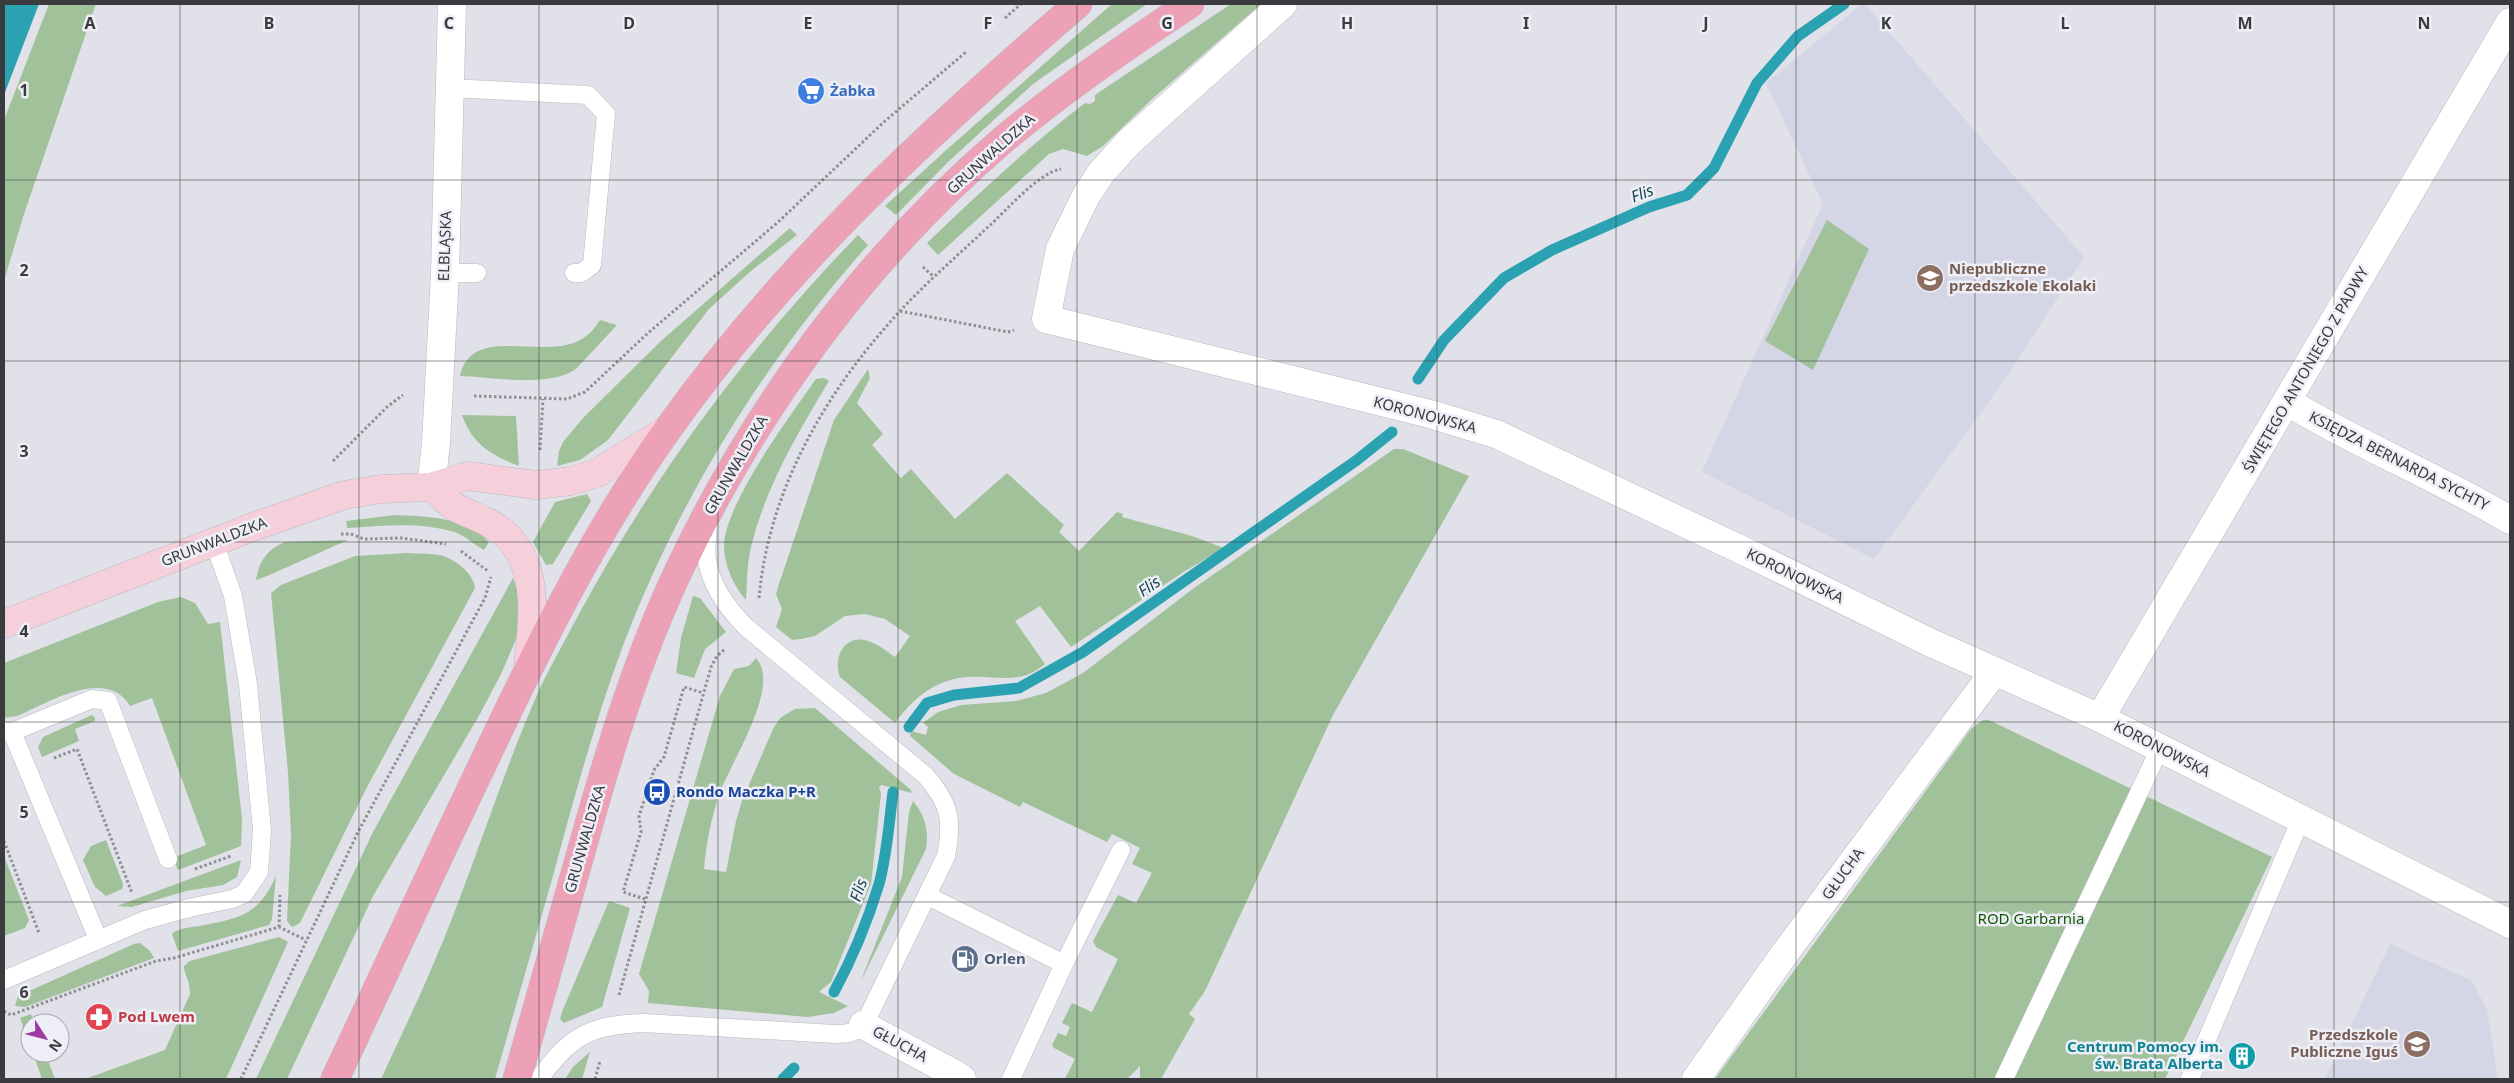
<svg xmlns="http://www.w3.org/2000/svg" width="2514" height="1083" font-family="'Noto Sans',sans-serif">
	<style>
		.built { fill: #d5d6e5 }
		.green { fill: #a0c19a }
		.water { fill: #2ba2b2 }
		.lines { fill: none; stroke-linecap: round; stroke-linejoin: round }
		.stream { stroke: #2ba2b2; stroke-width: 11 }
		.lane-casing { stroke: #b9b9c0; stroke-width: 19 }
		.street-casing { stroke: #b9b9c0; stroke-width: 29 }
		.secondary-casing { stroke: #b9b9c0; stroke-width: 29 }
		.primary-casing { stroke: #c0c0c1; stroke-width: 29 }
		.path { stroke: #8e8f94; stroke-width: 3; stroke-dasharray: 2.5 2.5; stroke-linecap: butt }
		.lane { stroke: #fff; stroke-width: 18 }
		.street { stroke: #fff; stroke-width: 28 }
		.secondary { stroke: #f5d0db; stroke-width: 28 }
		.primary { stroke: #eca1b7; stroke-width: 28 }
		.grid { fill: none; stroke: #3a3b3e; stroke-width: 1; stroke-opacity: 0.55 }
		.labels { text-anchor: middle; stroke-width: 5; stroke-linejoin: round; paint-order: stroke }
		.shop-label { font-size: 15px; font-weight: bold; fill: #366cbe; stroke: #eeeef6; text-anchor: start }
		.street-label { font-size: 15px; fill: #3a3b3e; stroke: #eeeef6 }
		.education-label { font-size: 15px; font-weight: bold; fill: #785e54; stroke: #eeeef6; text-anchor: start }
		.transit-label { font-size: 15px; font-weight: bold; fill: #164399; stroke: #eeeef6; text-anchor: start }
		.park-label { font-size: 15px; fill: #115a04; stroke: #eeeef6 }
		.service-label { font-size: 15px; font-weight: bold; fill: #4e5e75; stroke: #eeeef6; text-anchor: start }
		.health-label { font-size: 15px; font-weight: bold; fill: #be3a42; stroke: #eeeef6; text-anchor: start }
		.culture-label { font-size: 15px; font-weight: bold; fill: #0d838f; stroke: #eeeef6; text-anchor: end }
		.water-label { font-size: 16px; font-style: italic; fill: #174950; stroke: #eeeef6 }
		.grid-label { font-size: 16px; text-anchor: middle; font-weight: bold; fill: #3a3b3e; stroke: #eeeef6; stroke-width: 5; stroke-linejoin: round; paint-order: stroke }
	</style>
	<rect width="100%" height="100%" fill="#e1e1e9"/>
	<path class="built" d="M1862,4H1865L2084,257L2004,381L1874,559L1702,472L1823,204L1766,83Z
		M2390,944L2471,980L2487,1009L2498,1079H2325Z"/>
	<path class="green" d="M49,4H96L23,217L4,281V120Z
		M1112,4H1147L1033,84L948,162L896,215L885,206L944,152Z
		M1231,4H1261L1151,100L1103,146L1087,156L1063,149L1049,154L938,255L927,243C978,194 1029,146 1085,103L1090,104L1095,101V95Z
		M1827,220L1869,249L1813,370L1765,341Z
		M790,228L797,235L751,271L709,309L608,440L580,460L557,466L559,451L563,442L583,418L661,341Z
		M858,235L868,245C764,362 680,497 624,643C597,715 576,790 556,865C536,936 515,1008 495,1079H381C407,1023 434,967 456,908C484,835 508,760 540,688C552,663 566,639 579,614C653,477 748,348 858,235Z
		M600,320L617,325L576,369C549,388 493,377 460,376C472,321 549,364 585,337C591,333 596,326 600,320Z
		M868,369L870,378L857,403L883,434L872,445L901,478L911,469L955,519L1007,473L1064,525L1059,532L1079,551L1117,512L1123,514L1122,517L1192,536L1224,548L1185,571L1071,647L1040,606L1015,621L1045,664C1019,686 998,675 968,677C936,679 913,698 895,723L840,677C833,660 843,636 864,640C876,642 886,651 895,657L910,636L885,619L865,614L845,616L815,636L801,639L792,640L776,627L782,609L776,594L778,587L834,420Z
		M824,378L829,381C798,432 767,485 752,543C747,561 747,581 746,600C733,585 724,565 724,545C726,502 790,416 816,379Z
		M462,415L516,416L519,466C491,455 472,444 462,415Z
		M1394,449H1403L1469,476L1333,715L1205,991L1189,1014L1195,1019L1161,1079H1140V1066L1127,1079H1065L1075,1059L1054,1048L1052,1045L1058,1033L1066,1036L1070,1027L1062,1023L1072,1003L1092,1012L1118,959L1096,947L1093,941L1118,895L1136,903L1152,873L1132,864L1140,848L1112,834L1107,842L1023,802L1020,807L954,774L910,736L911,731L926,735L928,727L923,723L938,712L961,705L1016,701L1046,693L1083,673L1194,588Z
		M587,494L591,501L556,559L553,564L546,565L533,542L555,502Z
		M395,515C427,516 465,517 489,542L484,550C474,545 467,537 457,533C422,521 383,526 347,528L346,521Z
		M348,540L267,576L256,580C259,562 267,549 285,542Z
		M407,553C418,554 432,553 443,556C456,560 474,574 475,588L366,789L300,923L292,927L287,921L291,834L288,772L271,593L281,585L355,556Z
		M513,578L519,596V632L502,672L480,714L373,896L287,1079H256L373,832Z
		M693,596L700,598L726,632L705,649L694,678L676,673L681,638Z
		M181,597L195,603L208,624L220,622L242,819L241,846L178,870L173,858L206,845L152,698L130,706C107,666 47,703 17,716L4,718V663L158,602Z
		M756,658C782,686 730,763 719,795C711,819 706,844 704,869L726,872L736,821L742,801L773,729L780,718L788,713L795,709L815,708L911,790L912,793L881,785L879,787L881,794L871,884L831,982L819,992L848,1006L834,1013L808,1017L648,1003L649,991L639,974L720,696L734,669L749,666Z
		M92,715L95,718V721L75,729L79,741L42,757L38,747L43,737Z
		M1983,720H1989L2272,857L2165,1079H1715L1971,729Z
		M913,801C925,815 929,831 926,849L860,983L902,877L909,812Z
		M106,840L123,884L122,889L106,896L95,887L83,860L91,846Z
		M4,856L29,920L25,928L4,936Z
		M241,860L237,877L223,885L186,891L132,907L117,906Z
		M276,876L272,919L269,925L178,951L172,934L174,932C182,928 192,927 200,926C240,918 258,916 276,876Z
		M609,901L630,908L602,1007L564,1023L560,1019L562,1012Z
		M279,937L288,942L226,1079H85L165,1050L190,994L189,984L184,969V966L190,961Z
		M140,943L150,951L154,958L25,1007L15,1006L18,996L134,944Z
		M31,1014L34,1023H30V1045L20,1018Z
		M590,1052L582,1079H565L573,1067Z
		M33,1053H45L55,1079H42Z"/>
	<path class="water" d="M4,4H39L4,95Z"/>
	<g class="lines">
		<path class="stream" d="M1418,379L1444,340L1504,278L1552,250L1649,207L1687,195L1714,168L1757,83L1798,36L1844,4
			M909,727L927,703L954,695L1019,688L1083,652L1357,460L1392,432
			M834,992C852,959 868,920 879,884C887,855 889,823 893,792
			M783,1079L794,1068"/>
		<g class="lane-casing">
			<path id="lane" d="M450,88L588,95L606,114L592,265L581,273H574
				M445,273H477
				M4,731L12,732L92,699L108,701L168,859
				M12,732L98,939
				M928,896L1064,964
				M4,980L145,920L189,908L232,899L244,894L259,872L262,830L248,684L233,596L214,542
				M539,1079C571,1035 590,1025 644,1023L835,1034C849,1034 854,1033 865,1023L946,856C953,820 950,804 926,776L746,627C728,609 711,586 707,560C705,548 708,533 708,520
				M1011,1079L1064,964L1121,850
				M2004,1079L2160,748
				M2190,1079L2301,819"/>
		</g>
		<g class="street-casing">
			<path id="street" d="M1283,4L1129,142L1101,173L1086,196L1060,249L1046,319L1430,414L1496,434L1748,553L1929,642L2100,718L2510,924
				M2288,402C2360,446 2438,477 2510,520
				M431,487L436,443L445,273L452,4
				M2100,718L2510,22
				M863,1025L953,1073L962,1079
				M1696,1079L1785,953L1994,672"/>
		</g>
		<g class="secondary-casing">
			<path id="secondary" d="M431,487C439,494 447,502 455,507C471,516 489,520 503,532C542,566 532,622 528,667
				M4,624L250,528L344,495L381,489L431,487L467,476L536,485L571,481L597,473L668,429"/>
		</g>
		<g class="primary-casing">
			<path id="primary" d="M335,1079C383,977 430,874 479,772C535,653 592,536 668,429C783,267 928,133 1078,4
				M517,1079C539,1001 561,923 583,845C609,752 637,659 678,572C755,408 866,257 1004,139C1063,90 1126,46 1190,4"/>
		</g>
		<path class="path" d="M1005,18L1021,4
			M923,267L934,277
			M900,311L1008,332L1014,330
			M474,396L567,399L585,392L648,333L777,223L885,121L966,52
			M540,450L543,399
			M333,461L388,406L403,395
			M341,534H351L364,539L401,538L446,544
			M461,551L488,571
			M759,598C768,497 819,403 885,328C916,291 953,260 988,227C1006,211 1038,173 1061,169
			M54,758L77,749L132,893
			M4,841L39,933
			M195,869L231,856
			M645,899L623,892L641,832L639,816L654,770L664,757L684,687L703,693
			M279,927L280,895
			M619,995L711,667L717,656L725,649
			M4,1011L11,1015L156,961L174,958L279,927L306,940
			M241,1079L358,832L485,598L491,577
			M595,1079L600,1061"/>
		<use href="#lane" class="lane"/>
		<use href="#street" class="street"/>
		<use href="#secondary" class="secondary"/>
		<use href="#primary" class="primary"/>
	</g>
	<path class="grid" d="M180,4V1079M359,4V1079M539,4V1079M718,4V1079M898,4V1079M1077,4V1079M1257,4V1079M1437,4V1079M1616,4V1079M1796,4V1079M1975,4V1079M2155,4V1079M2334,4V1079M4,180H2510M4,361H2510M4,542H2510M4,722H2510M4,902H2510"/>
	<defs>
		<g id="supermarket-disc" transform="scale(1.4375)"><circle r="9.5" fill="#3f7fe0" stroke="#eeeef6"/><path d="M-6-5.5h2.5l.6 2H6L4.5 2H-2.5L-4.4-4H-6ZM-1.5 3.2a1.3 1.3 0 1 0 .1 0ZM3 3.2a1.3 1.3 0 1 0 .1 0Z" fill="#fff"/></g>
		<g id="school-disc" transform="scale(1.4375)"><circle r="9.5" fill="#8d6e63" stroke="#eeeef6"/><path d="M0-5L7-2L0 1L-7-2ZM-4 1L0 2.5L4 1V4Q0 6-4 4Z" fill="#fff"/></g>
		<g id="bus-disc" transform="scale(1.4375)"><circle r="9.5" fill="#1a4fb4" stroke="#eeeef6"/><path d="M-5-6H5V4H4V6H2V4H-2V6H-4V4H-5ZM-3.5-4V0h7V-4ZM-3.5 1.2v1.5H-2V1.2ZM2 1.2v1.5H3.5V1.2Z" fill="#fff"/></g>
		<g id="fuel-disc" transform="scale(1.4375)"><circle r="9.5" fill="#5c6f8a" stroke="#eeeef6"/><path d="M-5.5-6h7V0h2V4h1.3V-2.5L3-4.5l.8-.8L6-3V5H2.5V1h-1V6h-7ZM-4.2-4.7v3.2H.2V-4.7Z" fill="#fff"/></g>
		<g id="pharmacy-disc" transform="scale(1.4375)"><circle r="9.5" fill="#e0444e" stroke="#eeeef6"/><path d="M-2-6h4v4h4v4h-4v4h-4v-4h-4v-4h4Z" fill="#fff"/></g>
		<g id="building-disc" transform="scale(1.4375)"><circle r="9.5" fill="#0f9aa8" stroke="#eeeef6"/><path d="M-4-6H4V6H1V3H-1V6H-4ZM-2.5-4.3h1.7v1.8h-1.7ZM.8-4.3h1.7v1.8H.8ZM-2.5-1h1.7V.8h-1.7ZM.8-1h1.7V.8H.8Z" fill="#fff"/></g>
	</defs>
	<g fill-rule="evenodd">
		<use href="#supermarket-disc" x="811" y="91"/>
		<use href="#school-disc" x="1930" y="278"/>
		<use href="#bus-disc" x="657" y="792"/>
		<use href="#fuel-disc" x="965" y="959"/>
		<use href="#pharmacy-disc" x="99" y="1017"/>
		<use href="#school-disc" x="2417" y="1044"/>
		<use href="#building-disc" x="2242" y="1056"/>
	</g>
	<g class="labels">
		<g class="shop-label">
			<text x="830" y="96">Żabka</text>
		</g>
		<g class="street-label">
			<text transform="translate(991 154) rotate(-42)" y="5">GRUNWALDZKA</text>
			<text transform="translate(445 246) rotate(-88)" y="5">ELBLĄSKA</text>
			<text transform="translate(2306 370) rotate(-60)" y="5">ŚWIĘTEGO ANTONIEGO Z PADWY</text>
			<text transform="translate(1425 415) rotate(15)" y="5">KORONOWSKA</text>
			<text transform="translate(2399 461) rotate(27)" y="5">KSIĘDZA BERNARDA SYCHTY</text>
			<text transform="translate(736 465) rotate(-60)" y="5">GRUNWALDZKA</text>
			<text transform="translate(214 542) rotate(-21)" y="5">GRUNWALDZKA</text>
			<text transform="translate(1795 576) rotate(26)" y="5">KORONOWSKA</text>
			<text transform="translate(2162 749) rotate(27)" y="5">KORONOWSKA</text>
			<text transform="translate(585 839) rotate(-74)" y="5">GRUNWALDZKA</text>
			<text transform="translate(1843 874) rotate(-54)" y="5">GŁUCHA</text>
			<text transform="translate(900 1044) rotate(28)" y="5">GŁUCHA</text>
		</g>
		<g class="education-label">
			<text x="1949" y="274">Niepubliczne<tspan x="1949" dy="17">przedszkole Ekolaki</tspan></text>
			<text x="2398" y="1040" text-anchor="end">Przedszkole<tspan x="2398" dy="17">Publiczne Iguś</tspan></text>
		</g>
		<g class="transit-label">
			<text x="676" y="797">Rondo Maczka P+R</text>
		</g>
		<g class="park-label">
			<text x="2031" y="924">ROD Garbarnia</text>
		</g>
		<g class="service-label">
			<text x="984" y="964">Orlen</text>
		</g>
		<g class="health-label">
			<text x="118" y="1022">Pod Lwem</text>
		</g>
		<g class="culture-label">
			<text x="2223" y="1052">Centrum Pomocy im.<tspan x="2223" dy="17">św. Brata Alberta</tspan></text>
		</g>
		<g class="water-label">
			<text transform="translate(1642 193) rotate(-21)" y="6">Flis</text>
			<text transform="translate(1149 586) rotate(-35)" y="6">Flis</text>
			<text transform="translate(858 890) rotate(-71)" y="6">Flis</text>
		</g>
	</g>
	<g class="grid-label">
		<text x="90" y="29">A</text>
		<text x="269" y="29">B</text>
		<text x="449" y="29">C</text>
		<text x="629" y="29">D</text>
		<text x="808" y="29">E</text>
		<text x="988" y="29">F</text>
		<text x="1167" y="29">G</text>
		<text x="1347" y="29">H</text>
		<text x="1526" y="29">I</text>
		<text x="1706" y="29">J</text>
		<text x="1886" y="29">K</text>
		<text x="2065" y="29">L</text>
		<text x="2245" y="29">M</text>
		<text x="2424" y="29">N</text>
		<text x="24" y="96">1</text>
		<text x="24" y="276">2</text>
		<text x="24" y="457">3</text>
		<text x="24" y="637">4</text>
		<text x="24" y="818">5</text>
		<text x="24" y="998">6</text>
	</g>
	<rect width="2514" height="1083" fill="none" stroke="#3a3b3e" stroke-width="10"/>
	<g transform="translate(45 1038) rotate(126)"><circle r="24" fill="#eeeef6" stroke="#a6a6ac"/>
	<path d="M0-4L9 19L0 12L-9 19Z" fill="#9c3ba2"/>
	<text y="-8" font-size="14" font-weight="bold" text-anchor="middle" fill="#3a3b3e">N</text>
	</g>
</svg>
